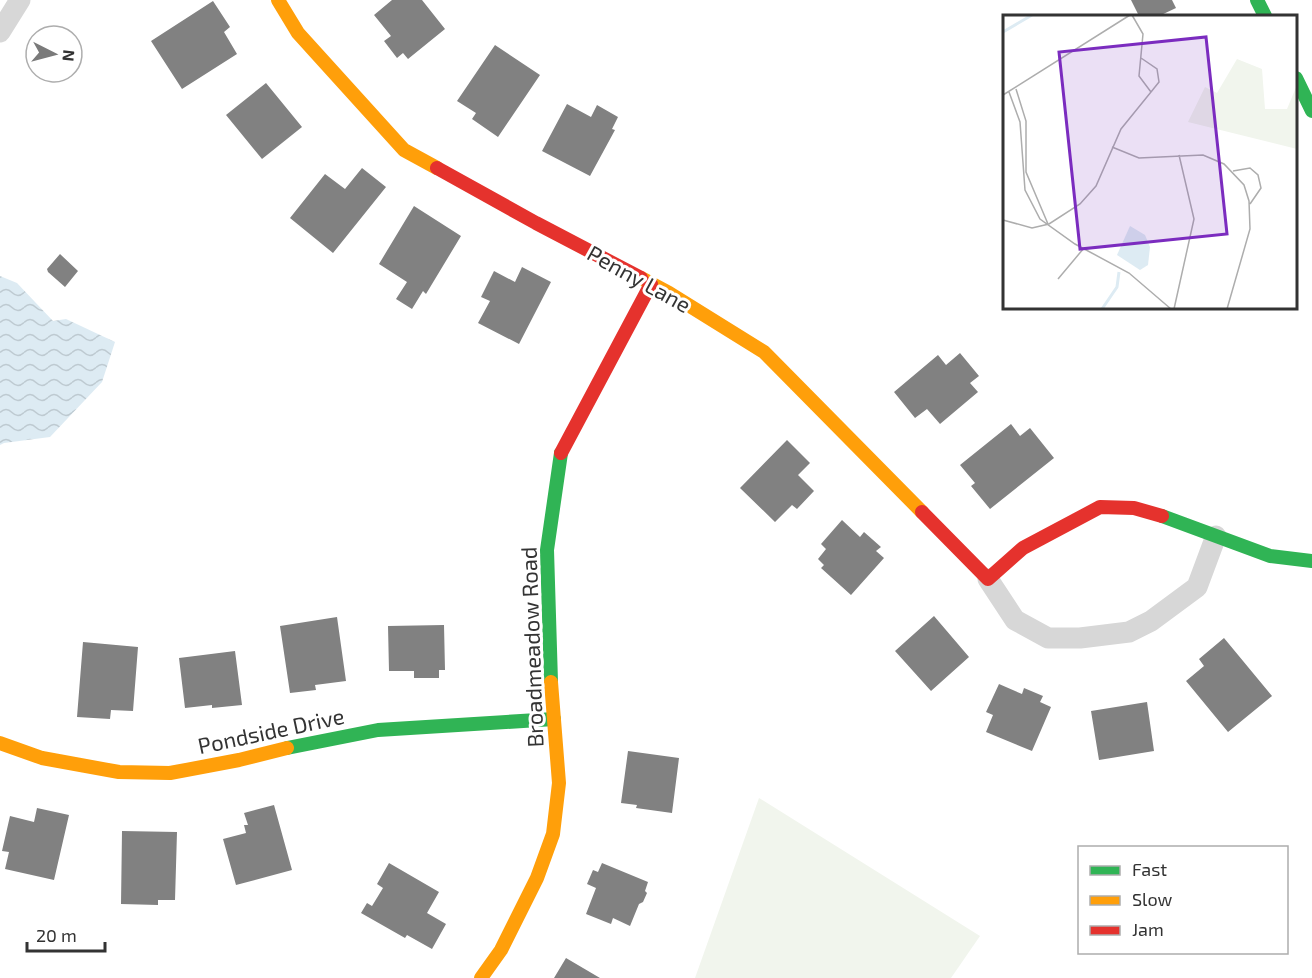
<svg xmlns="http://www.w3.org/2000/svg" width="1312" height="978" font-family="'Exo 2',sans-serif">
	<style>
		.green { fill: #f1f5ed }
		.water { fill: url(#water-waves) }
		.building { fill: #818181 }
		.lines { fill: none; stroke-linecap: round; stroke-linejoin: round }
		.street { stroke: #d7d7d7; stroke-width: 21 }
		.fast { stroke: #30b455; stroke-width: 14 }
		.slow { stroke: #ff9f0a; stroke-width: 14 }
		.jam { stroke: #e5322d; stroke-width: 14 }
		.labels { text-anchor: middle; stroke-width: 6; stroke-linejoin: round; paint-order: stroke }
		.street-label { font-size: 22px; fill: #333; stroke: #fff }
		.inset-river { fill: none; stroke: #ddebf3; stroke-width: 3 }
		.inset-road { fill: none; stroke: #adadad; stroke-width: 1.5 }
		.view { fill: #7b2cbf; fill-opacity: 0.15; stroke: #7b2cbf; stroke-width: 3 }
		.inset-edge { fill: none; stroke: #333; stroke-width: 3 }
	</style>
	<defs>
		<pattern id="water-waves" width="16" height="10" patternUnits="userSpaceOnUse" patternTransform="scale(1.5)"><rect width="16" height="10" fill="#ddebf3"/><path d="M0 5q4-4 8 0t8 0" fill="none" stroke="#becad1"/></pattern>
	</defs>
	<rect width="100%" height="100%" fill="#fff"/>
	<path class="green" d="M759,798L980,936L951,978H695Z"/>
	<path class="water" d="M0,276L17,283L53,321L66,319L115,342L102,382L50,437L4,443L0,445Z"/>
	<path class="building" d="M392,0H422L445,29L408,59L403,53L397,58L384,41L391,36L374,15Z
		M1131,0H1172L1176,8L1159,16H1139Z
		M213,1L230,27L224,32L237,54L182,89L151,41Z
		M495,45L540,75L498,137L472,119L476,113L457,101Z
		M266,83L302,127L262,159L226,115Z
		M567,104L591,117L597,105L618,117L612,129L615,130L590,176L542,151Z
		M362,168L386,187L333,253L290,218L325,174L345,189Z
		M414,206L461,236L426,294L423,291L412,309L396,299L407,282L379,264Z
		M60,254L78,271L65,287L48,272L47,269Z
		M522,267L551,282L519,344L478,323L490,301L481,297L494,271L515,282Z
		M960,353L979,376L970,383L978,392L940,424L927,409L915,418L894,392L938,355L946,365Z
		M1011,424L1020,436L1030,428L1054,458L990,509L971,486L975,483L960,465Z
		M787,440L810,463L798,475L814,491L797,509L792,505L775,522L740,488Z
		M842,520L860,537L864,532L881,547L876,551L884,558L851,595L821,568L824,565L818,559L826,549L821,544Z
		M934,616L969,657L931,691L895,651Z
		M337,617L346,681L315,685L316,690L290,693L280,626Z
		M444,625L445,670H439V678H414V671H389L388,626Z
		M1224,638L1272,696L1228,732L1186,681L1204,666L1199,659Z
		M83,642L138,647L133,711L111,710L110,719L77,717Z
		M235,651L242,705L212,708V705L185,708L179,658Z
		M999,684L1022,694L1024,688L1043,696L1040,702L1051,707L1032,751L986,732L993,715L986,712Z
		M1147,702L1154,751L1099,760L1091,711Z
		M628,751L679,758L672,813L636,808L637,805L621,803Z
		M274,805L292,870L236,885L223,839L246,833L244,825H248L244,813Z
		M37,808L69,815L54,880L5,869L9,852L2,851L10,816L34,822Z
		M122,831L177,832L175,900H158V905L121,904Z
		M389,863L439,892L427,913L446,924L432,949L407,935L405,938L361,913L367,903L372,906L383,888L377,884Z
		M602,863L648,882L645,891L647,893L643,902L639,904L630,926L613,918L611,924L586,914L596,888L587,884L593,870L598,872Z
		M566,958L600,978H554Z"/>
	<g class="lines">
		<path class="street" d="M0,32L20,0
			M988,579L1015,620L1048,638H1080L1129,632L1151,621L1197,587L1216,536"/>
		<path class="fast" d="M1257,0L1265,16
			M1296,78L1312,111
			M1162,516L1270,556L1312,561
			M551,682L547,550L561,453
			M287,748L378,730L554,719"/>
		<path class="slow" d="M278,0L298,33L404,150L437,168
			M641,278L669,293L764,352L922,512
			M0,743L42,758L119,772L170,773L239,760L287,748
			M481,978L501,950L537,878L553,834L559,783L551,682"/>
		<path class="jam" d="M437,168L536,223L641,278
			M561,453L651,284
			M922,512L988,579L1023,548L1100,507L1134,508L1162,516"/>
	</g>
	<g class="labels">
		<g class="street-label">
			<text transform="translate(639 279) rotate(29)" y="8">Penny Lane</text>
			<text transform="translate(532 647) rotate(-92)" y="8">Broadmeadow Road</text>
			<text transform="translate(271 731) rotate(-12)" y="8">Pondside Drive</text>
		</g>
	</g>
	<g transform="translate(1003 15)">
		<rect width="294" height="294" fill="#fff"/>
		<path d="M234,44L259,54L262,94H284L294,70V134L185,107L202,72L214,78Z" fill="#f1f5ed"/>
		<path d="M127,211L142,220L147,232L145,250L137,255L114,240Z" fill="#ddebf3"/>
		<path class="inset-river" d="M0,17L29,0M99,294L114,272L116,257"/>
		<path class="inset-road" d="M138,43L154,54L156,67L148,77M13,74L23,106V157L45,209M6,77L17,107L22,175L37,204L72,229L126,258L168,294M0,80L127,0M109,132L136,143L200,140L221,149L241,170L246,186L247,214L224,294M230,156L247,153L255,160L258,173L247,189M0,205L29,213L46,209L77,189L93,171L118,114L148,77L136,61L140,19L129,0M55,264L81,233M171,294L191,204L176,140"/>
		<path class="view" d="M203,22L224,219L77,234L56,37Z"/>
		<rect width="294" height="294" class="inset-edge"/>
	</g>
	<rect x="1078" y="846" width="210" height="108" fill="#ffffff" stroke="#adadad" stroke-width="1.5"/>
	<rect x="1090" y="866" width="30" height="9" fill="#30b455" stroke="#adadad" stroke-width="1.5"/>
	<text x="1132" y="876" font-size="18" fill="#333333">Fast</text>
	<rect x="1090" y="896" width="30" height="9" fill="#ff9f0a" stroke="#adadad" stroke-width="1.5"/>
	<text x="1132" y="906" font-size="18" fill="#333333">Slow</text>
	<rect x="1090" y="926" width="30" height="9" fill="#e5322d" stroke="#adadad" stroke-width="1.5"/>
	<text x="1132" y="936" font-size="18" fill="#333333">Jam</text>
	<g transform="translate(54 54) rotate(96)"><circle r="28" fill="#ffffff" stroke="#adadad" stroke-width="1.5"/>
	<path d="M0-4.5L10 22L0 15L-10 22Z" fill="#7a7a7a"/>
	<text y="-9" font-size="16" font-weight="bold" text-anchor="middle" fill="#333333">N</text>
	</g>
	<path d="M27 942v9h78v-9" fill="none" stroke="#333333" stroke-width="3"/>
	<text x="36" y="942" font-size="18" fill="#333333" stroke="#ffffff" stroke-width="4.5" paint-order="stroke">20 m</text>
</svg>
